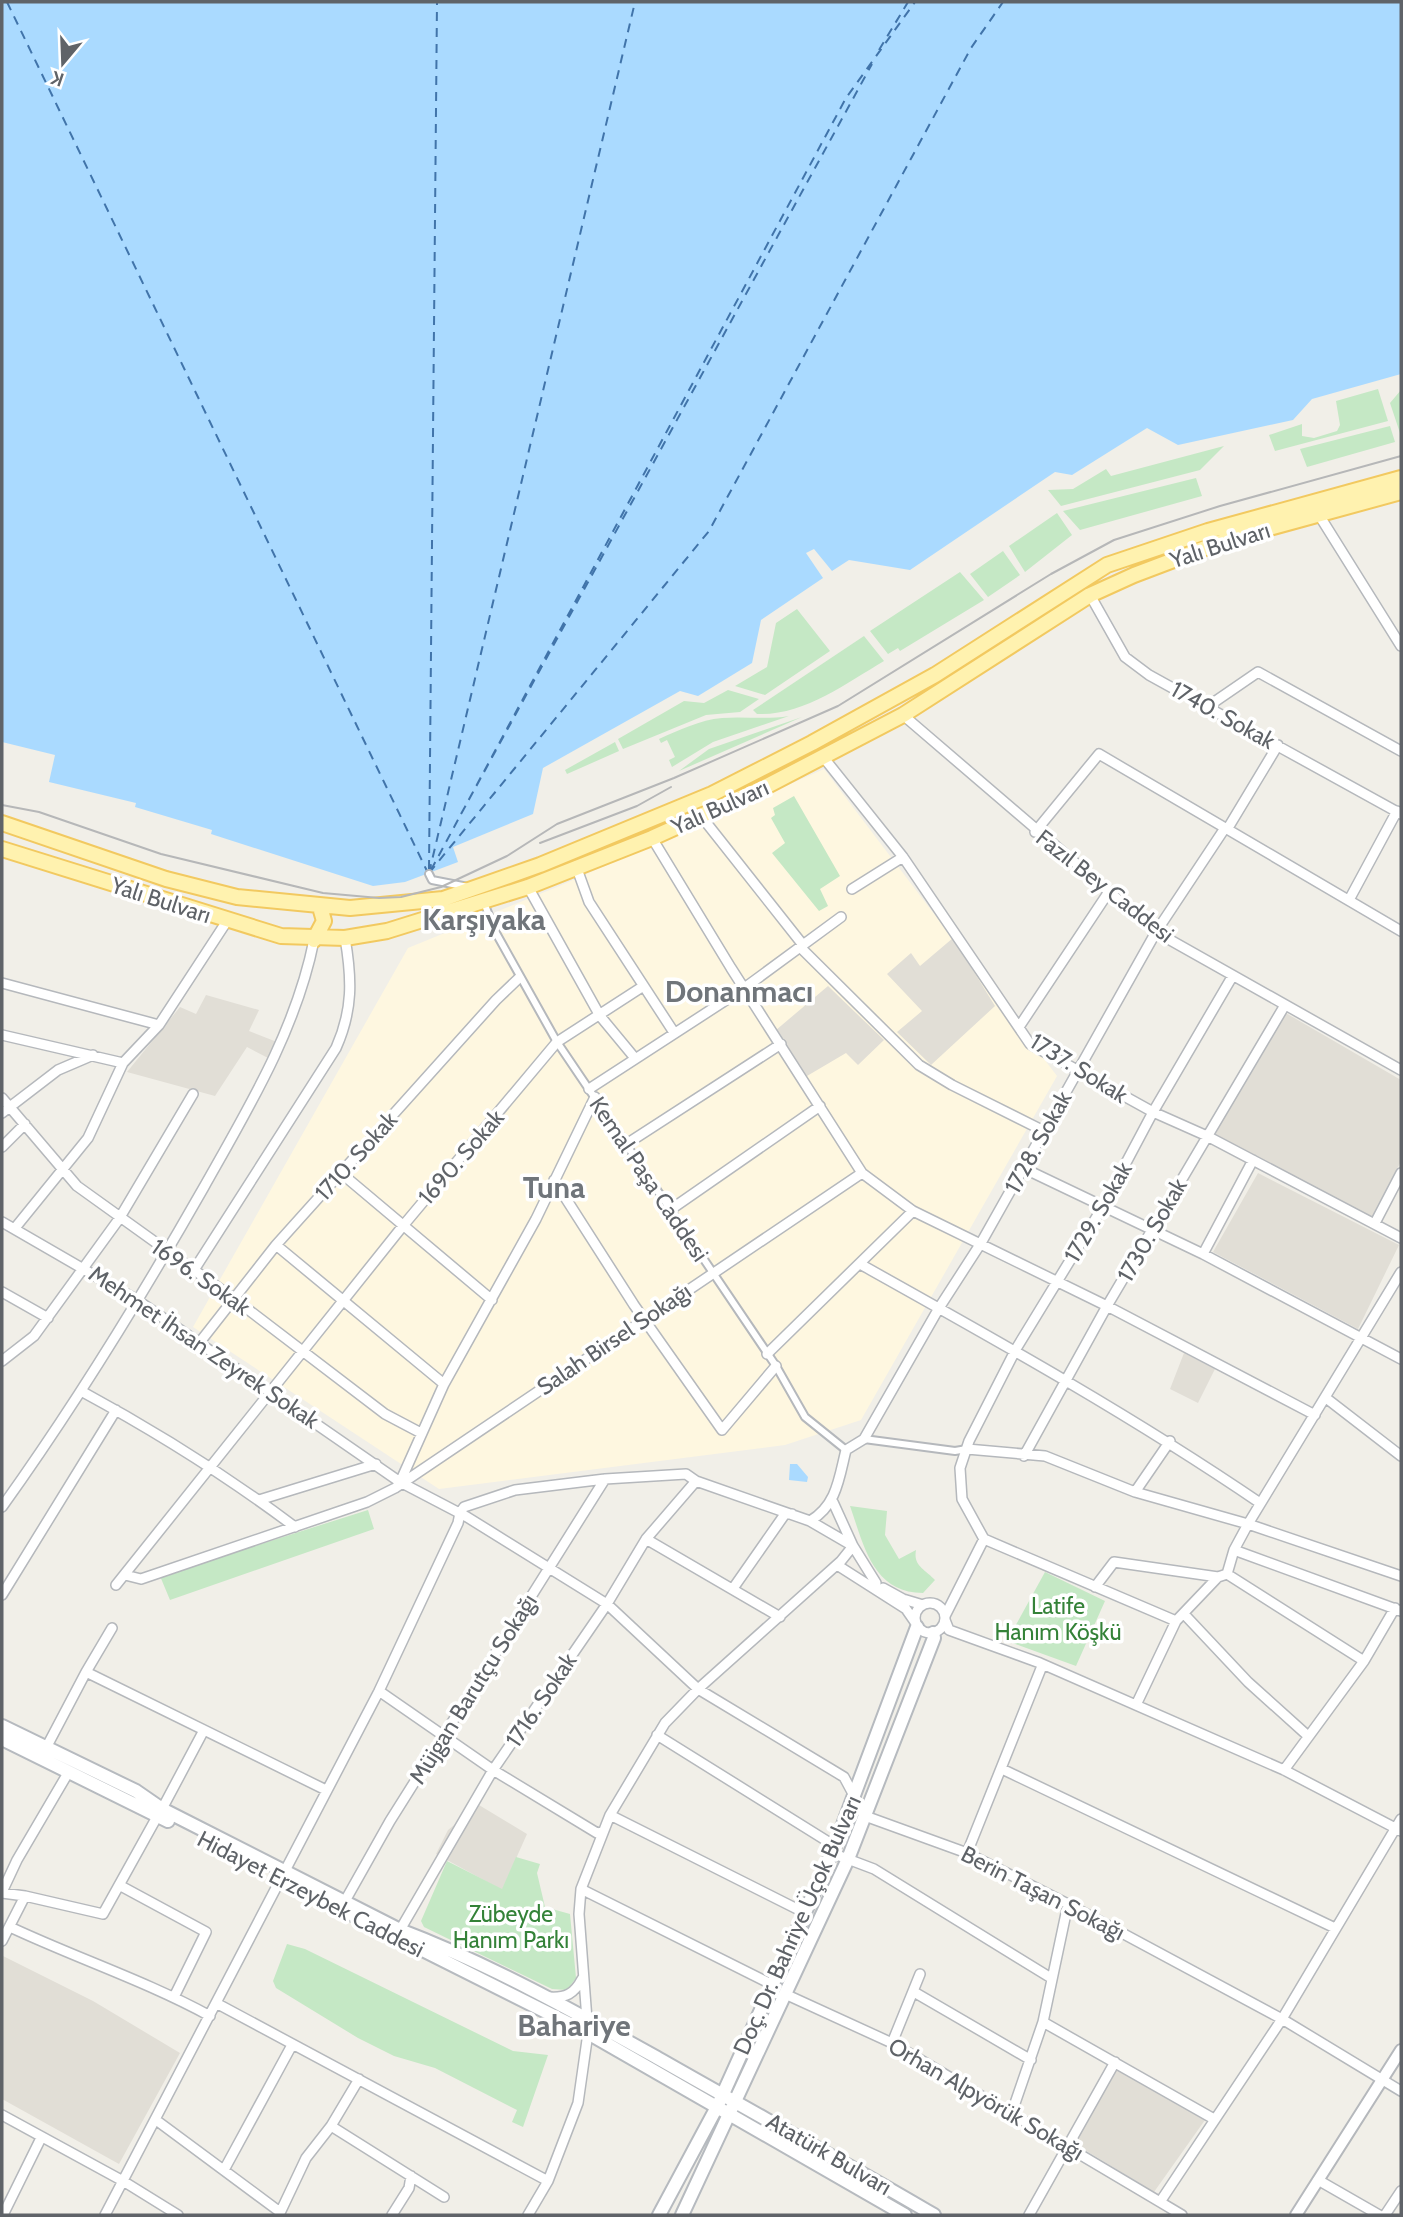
<svg xmlns="http://www.w3.org/2000/svg" width="1403" height="2217" font-family="Cabin,sans-serif">
	<style>
		.commercial { fill: #fef7e0 }
		.education { fill: #e1ded6 }
		.green { fill: #c5e8c5 }
		.water { fill: #aadaff }
		.lines { fill: none; stroke-linecap: round; stroke-linejoin: round }
		.ferry { stroke: #4174aa; stroke-width: 2; stroke-dasharray: 9 7; stroke-linecap: butt }
		.pedestrian-casing { stroke: #b5b8bc; stroke-width: 10 }
		.minor-casing { stroke: #b5b8bc; stroke-width: 12 }
		.tertiary-casing { stroke: #b5b8bc; stroke-width: 14 }
		.secondary-casing { stroke: #b6babf; stroke-width: 16 }
		.primary-casing { stroke: #f2c960; stroke-width: 18 }
		.pedestrian { stroke: #fff; stroke-width: 6 }
		.minor { stroke: #fff; stroke-width: 9 }
		.tertiary { stroke: #fff; stroke-width: 10 }
		.secondary { stroke: #fff; stroke-width: 12 }
		.primary { stroke: #fff2af; stroke-width: 14 }
		.tram { stroke: #b6b7b8; stroke-width: 2 }
		.labels { text-anchor: middle; stroke-width: 7; stroke-linejoin: round; paint-order: stroke }
		.street-label { font-size: 23px; fill: #5f6368; stroke: #fff }
		.park-label { font-size: 23px; fill: #348238; stroke: #fff }
		.district-label { font-size: 30px; font-weight: bold; fill: #70757a; stroke: #fff }
	</style>
	<rect width="100%" height="100%" fill="#f1efe8"/>
	<path class="commercial" d="M824,769L1057,1076L861,1420L785,1445L439,1489L193,1327L408,948L557,887Z"/>
	<path class="education" d="M953,938L995,1006L931,1065L897,1032L922,1011L887,974L911,953L920,966Z
		M828,986L884,1040L858,1065L846,1053L807,1076L769,1036Z
		M206,995L259,1010L249,1031L277,1042L268,1058L247,1047L215,1096L127,1072L180,1007L196,1014Z
		M1284,1012L1401,1080V1161L1373,1218L1214,1136Z
		M1258,1173L1399,1245L1358,1329L1213,1252Z
		M1184,1353L1215,1369L1198,1403L1170,1389Z
		M479,1805L527,1834L502,1890L436,1854L448,1830Z
		M3,1956L93,2001L180,2053L119,2164L2,2099Z
		M1117,2069L1205,2120L1154,2192L1075,2144Z"/>
	<path class="green" d="M1378,389L1388,421L1275,451L1269,435L1302,424V436L1314,438L1337,431L1340,425L1336,401Z
		M1401,390V436L1390,403Z
		M1390,426L1395,442L1307,467L1300,449Z
		M1224,446L1200,470L1061,506L1048,490L1073,489L1106,469L1111,476Z
		M1196,478L1202,496L1080,530L1063,511Z
		M1057,513L1072,535L1025,572L1009,546Z
		M1003,551L1020,575L988,597L970,574Z
		M960,572L984,600L900,651L898,648L888,654L870,631Z
		M797,609L830,651L765,695L735,686L767,667L776,623Z
		M864,636L884,661C845,684 803,716 757,714L753,710Z
		M728,690L759,699L740,712L706,715L623,749L618,739L684,701L704,703Z
		M789,716L713,742L672,767L669,760L675,757L667,740L661,743L659,739C679,730 700,720 722,718C745,716 766,720 789,716Z
		M802,717L679,771L709,749Z
		M615,742L619,751L567,774L565,770Z
		M794,796L840,876L820,889L828,906L819,911L772,853L785,843L771,818L775,815L773,808Z
		M850,1506L887,1511L885,1535L899,1559L916,1550C913,1566 925,1569 935,1580L923,1593C873,1593 864,1546 850,1506Z
		M368,1510L374,1529L170,1600L160,1576Z
		M1045,1572L1105,1601L1076,1666L1007,1641Z
		M516,1857L540,1864L537,1873L545,1907L570,1914L576,1978L567,1990L552,1989L424,1927L421,1921L447,1861L502,1889Z
		M287,1944L305,1949L513,2051L548,2055L523,2127L512,2122L517,2110L435,2068L394,2056L358,2038L276,1988L273,1981Z"/>
	<path class="water" d="M2,2H1401V374L1312,399L1293,420L1178,445L1147,428L1072,475L1055,472L910,570L849,560L832,571L814,549L806,553L823,578L761,620L752,663L698,696L680,691L543,768L533,814L453,847L458,862L405,882L373,886L211,834L212,830L135,807L136,803L49,782L55,755L2,742Z
		M790,1464H797L808,1477L807,1482L789,1480Z"/>
	<g class="lines">
		<path class="ferry" d="M7,2L427,871
			M879,50L908,2
			M461,814L872,64
			M429,869L437,2
			M431,870L846,98L915,2
			M429,873L709,531L971,48L1003,2
			M429,873L635,2"/>
		<g class="pedestrian-casing">
			<path id="pedestrian" d="M429,874L432,880L468,887
				M483,900L496,933L557,1042L776,1366L805,1417L846,1450
				M864,1439L955,1451L967,1449"/>
		</g>
		<g class="minor-casing">
			<path id="minor" d="M1319,515L1401,646
				M1090,595L1125,657L1149,675L1401,814
				M1207,707L1258,672L1401,751
				M903,715L1156,932L1401,1070
				M824,758L903,857L1030,1044L1153,1112L1207,1136L1401,1238
				M701,816L803,945
				M1228,828L1278,745
				M1035,832L1099,754L1401,931
				M652,838L731,968L862,1173L913,1211L1107,1306L1315,1415
				M576,866L589,902L673,1031
				M528,887L600,1016L634,1057
				M852,889L903,857
				M1349,900L1397,811
				M800,947L919,1065L952,1085L1044,1131
				M2,983L159,1025
				M1019,1027L1108,893
				M2,1035L123,1063
				M589,1089L743,989L841,917
				M2,1098L77,1186L233,1298L385,1414L421,1433
				M2,1113L58,1070L93,1055
				M628,1143L781,1044
				M2,1147L25,1124
				M1023,1168L1203,1254L1401,1359
				M341,1173L492,1300
				M554,1180L634,1305L722,1430L776,1366
				M670,1210L820,1106
				M2,1222L137,1300L400,1482L467,1517L607,1604L698,1689L844,1777L865,1816L967,1853L1068,1904L1282,2019L1401,2091
				M1375,1223L1401,1173
				M15,1228L88,1138L123,1063L159,1025L227,921
				M276,1245L444,1384
				M1203,1254L1253,1160
				M860,1264C996,1340 1131,1415 1260,1503
				M194,1270L336,1048C353,1010 352,979 345,938
				M2,1292L48,1318
				M200,1342L276,1245L496,1000L519,978
				M767,1354L913,1211
				M2,1361L34,1336L119,1219L193,1094
				M81,1391C155,1431 227,1476 295,1527
				M1326,1398L1401,1456
				M967,1449L1045,1456L1135,1492L1170,1441
				M1024,1456L1107,1306L1285,1005
				M401,1480L444,1384L536,1219L595,1097
				M1135,1492L1248,1524L1401,1576
				M259,1500L376,1464
				M833,1502L853,1546L876,1583
				M2,1507C75,1405 142,1296 204,1187C249,1107 296,1030 314,940
				M460,1513L464,1507L515,1490L605,1479L686,1474L696,1481L810,1521L853,1546
				M810,1521C837,1505 839,1478 846,1450L864,1439L939,1308L981,1243L1156,932L1225,828
				M646,1539L780,1617
				M1234,1550L1401,1611
				M837,1565L906,1609L915,1622
				M1227,1574L1364,1661
				M125,1575L141,1579L367,1502L395,1488L862,1173
				M116,1585L402,1227L557,1042L642,987
				M734,1587L785,1514H792
				M1095,1587L1114,1562L1218,1577
				M883,1588L903,1599L923,1605
				M2,1595L116,1410
				M915 1618a15 15 0 1 1 30 0a15 15 0 1 1-30 0Z
				M1184,1614L1248,1682L1308,1736
				M945,1616L984,1539
				M945,1620L949,1630L1040,1663L1284,1770L1401,1831
				M1176,1621L984,1539L962,1499L960,1468L969,1441L1016,1349L1102,1208L1153,1112L1232,977
				M86,1672L112,1628
				M379,1691L493,1770L597,1833L603,1832
				M1136,1705L1176,1621L1218,1577L1227,1574L1234,1550L1248,1524L1401,1272
				M657,1735L835,1846
				M46,1748L86,1672L326,1790
				M1002,1769L1335,1928
				M1284,1770L1364,1661L1395,1608
				M162,1809L204,1730
				M610,1815L803,1912
				M967,1853L1042,1666
				M830,1857L837,1855L874,1869L1051,1978
				M119,1885L206,1932L174,1997
				M581,1889L771,1984
				M2,1892L17,1860L68,1773
				M2,1893L25,1896
				M345,1901L390,1821L605,1479
				M10,1927C76,1958 146,1981 210,2016
				M400,1930L493,1770L607,1604L646,1539L696,1481
				M2,1941L25,1896L103,1914L158,1815
				M914,1992L1031,2060
				M785,1994L892,2043L1182,2215
				M549,1997C566,1998 574,1994 582,1979
				M216,2003L548,2181
				M1043,2022L1214,2119
				M892,2043L920,1974
				M1012,2112L1043,2022L1068,1904
				M2,2115L123,2181L178,2215
				M156,2120L280,2212
				M331,2126L444,2197
				M224,2170L292,2045
				M1318,2180L1379,2215
				M1160,2202L1282,2019L1401,1819
				M3,2215L41,2138
				M105,2215L379,1691L458,1523L460,1513
				M279,2215L306,2158L331,2126L359,2079
				M392,2215L409,2188L411,2176
				M528,2215L548,2181L578,2103L588,2033L579,1914L581,1889L610,1815L665,1723L698,1689L841,1561L853,1546
				M1029,2215L1115,2062
				M1385,2215L1401,2191"/>
		</g>
		<g class="tertiary-casing">
			<path id="tertiary" d="M1296,2215L1401,2050"/>
		</g>
		<g class="secondary-casing">
			<path id="secondary" d="M2,1726L136,1791L162,1809L400,1930C490,1964 577,2013 661,2060C752,2112 844,2162 934,2215
				M2,1739L168,1821
				M321,1899L588,2033L905,2215
				M659,2215L718,2105L835,1846L917,1627
				M682,2215L848,1859L934,1638L933,1633"/>
		</g>
		<g class="primary-casing">
			<path id="primary" d="M2,823L166,879L237,897L350,908L443,899L540,865L712,794L812,743L935,675L1107,565L1208,531L1401,478
				M2,849L281,936L345,938L387,931L528,887L652,838L767,786L903,715L1090,595L1134,575L1229,539L1401,492
				M314,940L324,921L320,907"/>
		</g>
		<use href="#pedestrian" class="pedestrian"/>
		<use href="#minor" class="minor"/>
		<use href="#tertiary" class="tertiary"/>
		<use href="#secondary" class="secondary"/>
		<use href="#primary" class="primary"/>
		<path class="tram" d="M2,805L39,812L161,854L323,893L379,898L401,897L441,887L507,856L557,824L674,778L838,706L1051,574L1114,540L1220,506L1401,456
			M540,843L637,806L671,787"/>
	</g>
	<g class="labels">
		<g class="street-label">
			<text transform="translate(1220 545) rotate(-18)" y="8">Yalı Bulvarı</text>
			<text transform="translate(1223 715) rotate(29)" y="8">1740. Sokak</text>
			<text transform="translate(720 807) rotate(-24)" y="8">Yalı Bulvarı</text>
			<text transform="translate(1105 886) rotate(38)" y="8">Fazıl Bey Caddesi</text>
			<text transform="translate(161 900) rotate(18)" y="8">Yalı Bulvarı</text>
			<text transform="translate(1079 1068) rotate(32)" y="8">1737. Sokak</text>
			<text transform="translate(1038 1142) rotate(-61)" y="8">1728. Sokak</text>
			<text transform="translate(356 1156) rotate(-48)" y="8">1710. Sokak</text>
			<text transform="translate(461 1157) rotate(-49)" y="8">1690. Sokak</text>
			<text transform="translate(649 1179) rotate(56)" y="8">Kemal Paşa Caddesi</text>
			<text transform="translate(1098 1212) rotate(-60)" y="8">1729. Sokak</text>
			<text transform="translate(1152 1230) rotate(-60)" y="8">1730. Sokak</text>
			<text transform="translate(201 1277) rotate(35)" y="8">1696. Sokak</text>
			<text transform="translate(614 1339) rotate(-34)" y="8">Salah Birsel Sokağı</text>
			<text transform="translate(204 1347) rotate(34)" y="8">Mehmet İhsan Zeyrek Sokak</text>
			<text transform="translate(473 1689) rotate(-58)" y="8">Müjgan Barutçu Sokağı</text>
			<text transform="translate(541 1700) rotate(-56)" y="8">1716. Sokak</text>
			<text transform="translate(1043 1893) rotate(27)" y="8">Berin Taşan Sokağı</text>
			<text transform="translate(311 1894) rotate(27)" y="8">Hidayet Erzeybek Caddesi</text>
			<text transform="translate(797 1925) rotate(-66)" y="8">Doç. Dr. Bahriye Üçok Bulvarı</text>
			<text transform="translate(986 2099) rotate(30)" y="8">Orhan Alpyörük Sokağı</text>
			<text transform="translate(829 2154) rotate(30)" y="8">Atatürk Bulvarı</text>
		</g>
		<g class="park-label">
			<text x="1058" y="1614">Latife<tspan x="1058" dy="26">Hanım Köşkü</tspan></text>
			<text x="511" y="1922">Zübeyde<tspan x="511" dy="26">Hanım Parkı</tspan></text>
		</g>
		<g class="district-label">
			<text x="484" y="930">Karşıyaka</text>
			<text x="739" y="1002">Donanmacı</text>
			<text x="554" y="1198">Tuna</text>
			<text x="574" y="2036">Bahariye</text>
		</g>
	</g>
	<rect width="1403" height="2217" fill="none" stroke="#5f6368" stroke-width="7"/>
	<g transform="translate(63 63) rotate(199)" stroke="#ffffff" stroke-width="5" paint-order="stroke">
	<path d="M0-5L12 26L0 18L-12 26Z" fill="#5f6368"/>
	<text y="-10" font-size="19" font-weight="bold" text-anchor="middle" fill="#5f6368">K</text>
	</g>
</svg>
